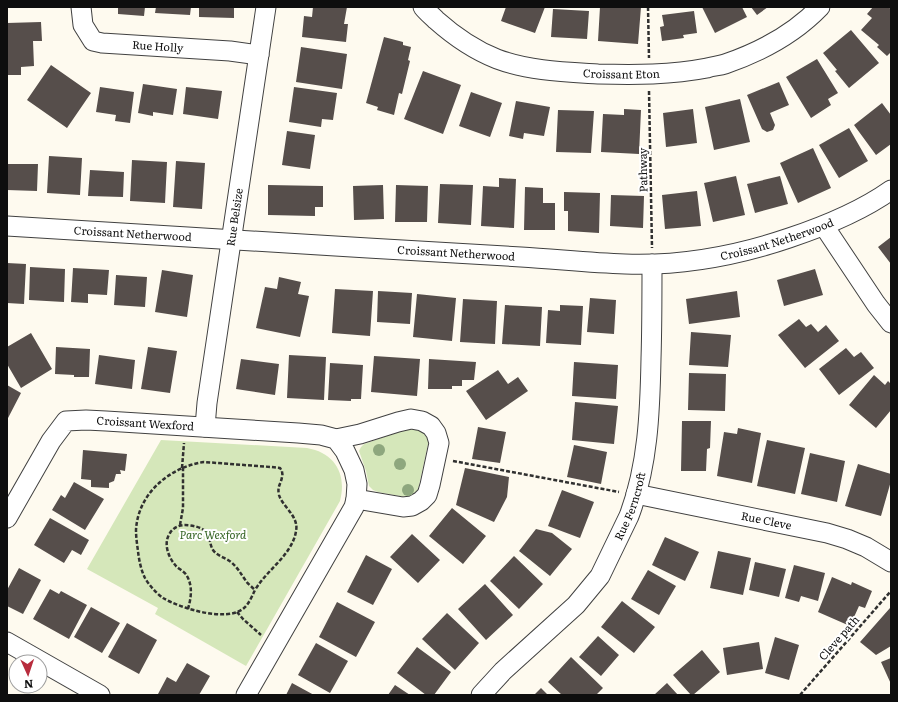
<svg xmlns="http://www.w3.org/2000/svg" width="898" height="702" font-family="Literata,serif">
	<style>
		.green { fill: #d5e7ba }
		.building { fill: #564e4b }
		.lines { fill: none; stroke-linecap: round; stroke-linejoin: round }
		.minor-casing { stroke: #414141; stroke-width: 21 }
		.path { stroke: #303030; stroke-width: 2.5; stroke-dasharray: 4 2; stroke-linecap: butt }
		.minor { stroke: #fff; stroke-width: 19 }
		.tree { fill: #8ea77e }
		.labels { text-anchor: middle; stroke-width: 4; stroke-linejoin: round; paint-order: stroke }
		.street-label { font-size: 11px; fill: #0e0e0e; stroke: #fff }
		.park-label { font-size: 11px; font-style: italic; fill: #336321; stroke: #fff }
	</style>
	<rect width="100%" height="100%" fill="#fefaef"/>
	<path class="green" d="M414,428L426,433L428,438V444L418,490L411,496L405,497L378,492L373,490L369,486L366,471L359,451L361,447L364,444L407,429Z
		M161,440L307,448C335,453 347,474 340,501L246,666L155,614L158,608L87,569Z"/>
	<path class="building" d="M118,7H145L144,16L118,14Z
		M156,7H191L190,15L155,13Z
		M199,7H234V18L199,17Z
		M313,7H347L344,24H348L346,42L302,37L304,16L312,17Z
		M506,7H545L535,33L501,21Z
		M600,7H641L638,44L598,41Z
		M702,7H742L747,17L715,33Z
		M751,7H768L757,15Z
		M873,7H888L891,9V52L887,56L877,47L879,45L861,30L872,18L867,14Z
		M553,9L589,11L587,39L551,37Z
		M694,11L697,33L683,35L684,38L662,41L660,27L664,26L662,15Z
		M41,22L42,41H33L34,66L21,67V75H8L7,23Z
		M851,30L879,63L849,88L835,71L837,70L823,53Z
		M384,37L403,42V45L411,47L408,60L410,61L402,94L399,93L394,115L377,110L378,107L366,103Z
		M301,47L347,54L342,89L296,82Z
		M817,59L838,93L828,99L831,105L811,118L786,77Z
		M51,65L91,93L67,128L27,100Z
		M423,71L461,85L443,134L404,119Z
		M779,82L789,105L770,113L775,125L773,130L767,132L762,129L747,95Z
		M143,84L177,89L173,115L153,112V116L138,113Z
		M100,87L134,92L130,123L115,121L116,115L96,112Z
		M186,87L222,91L218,119L183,114Z
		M294,87L337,93L333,120L322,119L321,127L289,122Z
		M471,92L502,103L490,137L459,126Z
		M740,99L750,142L714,150L705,107Z
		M516,101L550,107L544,136L524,133L523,139L509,136Z
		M882,103L891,115V144L876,155L854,125Z
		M624,109L641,110L639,154L601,152L603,114L624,115Z
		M693,109L697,143L666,147L663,113Z
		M558,110L594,111L591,153L556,152Z
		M849,128L868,161L839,178L819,145Z
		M287,131L315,135L310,169L282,165Z
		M813,148L831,188L798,203L780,163Z
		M49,156L82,158L80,195L47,193Z
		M132,160L167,162L165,203L130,201Z
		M176,161L205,163L202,209L173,207Z
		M7,164H38L37,191L7,190Z
		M90,170L124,172L123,197L88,196Z
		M736,176L745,215L713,222L704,183Z
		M780,176L788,204L755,213L747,184Z
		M499,178L516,179L514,228L481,226L483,186L499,187Z
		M440,184L473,185L471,225L438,223Z
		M268,185L323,186V207H315V216L268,215Z
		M383,185L384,219L354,220L353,186Z
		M396,185L428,186L427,222H395Z
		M525,187L543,188V203H555V230H524Z
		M697,191L701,226L665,229L662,195Z
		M564,192L600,193L599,233L568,231V211H564Z
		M611,195L644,196L643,228L610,226Z
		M891,237V264L878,247Z
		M7,263L26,264L24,304L7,303Z
		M30,267L65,269L64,302L29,300Z
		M73,268L109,270L107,295L88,294V303L71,302Z
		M815,269L823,295L784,306L777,280Z
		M162,270L193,275L187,317L155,312Z
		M116,275L147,277L145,307L114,305Z
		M279,277L301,282L298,294L309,296L300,337L256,328L265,287L277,289Z
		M335,289L373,291L370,336L332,333Z
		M378,291L412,293L410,324L377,322Z
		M737,291L740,317L689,324L686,299Z
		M417,294L456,298L452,341L413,337Z
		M590,298L616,300L614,334L587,332Z
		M463,299L497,301L495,344L460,342Z
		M505,305L542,307L540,346L502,344Z
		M560,305L583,306L581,345L546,343L548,310L560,311Z
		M799,319L806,327L811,324L818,332L826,325L839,341L805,368L778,335Z
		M691,332L731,335L728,367L689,365Z
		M31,333L52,369L21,388L7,364V347Z
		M56,347L90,349L89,377H74V375L55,374Z
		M148,347L177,351L170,393L141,389Z
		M846,348L854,357L861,352L874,368L839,395L819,369Z
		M99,355L135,360L132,389L95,384Z
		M289,355L326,357L324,400L287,398Z
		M374,356L420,359L417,396L371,392Z
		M241,359L279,364L275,395L236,389Z
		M429,359L476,362L474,380H462V386H452V389H428Z
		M574,362L618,365L616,399L572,396Z
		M330,363L363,365L361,399H351V401L328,400Z
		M498,370L508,384L518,377L528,391L486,420L466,391Z
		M689,373L726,374L725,411L688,410Z
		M874,375L885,385L888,381L891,384V410L876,428L849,405Z
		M7,385L21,393L7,420Z
		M575,402L618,406L614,444L572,440Z
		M682,421H711L710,448L707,449L706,471H681Z
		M478,427L506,432L500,463L472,459Z
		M738,428L761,433L752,483L717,476L724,432L737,434Z
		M767,440L805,448L795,494L757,486Z
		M574,445L607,452L601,484L567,477Z
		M83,450L127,454L125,471L120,470L121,474H116L114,481L109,483V488L91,487V480L81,479Z
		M810,453L845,461L837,502L801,494Z
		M858,464L891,474V481L881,516L845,506Z
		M465,468L509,477L507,497L494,522L456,505Z
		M74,482L104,499L85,530L52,510L61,495L65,498Z
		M562,490L594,502L580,538L548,526Z
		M452,508L486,536L463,564L429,536Z
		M50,518L89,540L81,555L72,550L64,563L34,545Z
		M536,529L552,533L572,549L550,576L519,551Z
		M412,534L440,560L418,583L390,557Z
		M665,537L699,552L685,581L652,565Z
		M718,551L751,558L743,595L710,588Z
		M366,555L392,569L373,605L347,592Z
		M514,556L543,584L519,609L490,581Z
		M755,562L786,569L779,597L749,590Z
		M794,565L825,573L818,601L801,596L799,602L785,598Z
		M19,568L41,580L23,614L7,606V590Z
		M648,570L676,586L659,615L631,599Z
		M832,577L851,585L852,582L872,591L865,608L859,606L850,626L818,612Z
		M485,584L513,615L486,640L458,609Z
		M50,589L59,594L61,591L87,605L69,639L33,619Z
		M622,601L655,627L634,653L601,627Z
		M337,602L375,622L356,657L319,637Z
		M91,607L120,623L102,653L74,637Z
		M890,608H891V646L876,655L860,642Z
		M447,613L479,643L455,670L422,639Z
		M127,623L157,640L139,674L108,657Z
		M598,636L619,655L601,676L579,657Z
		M775,637L799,645L789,680L765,673Z
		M759,642L763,669L727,675L723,648Z
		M316,643L348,661L330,693L298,675Z
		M417,647L451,672L434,695H426L397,673Z
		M702,650L720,672L693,695H691L673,675Z
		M571,657L603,688L596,695H562L548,682Z
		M891,658V684L881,662Z
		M187,663L210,676L199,695H161L158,694L167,677L176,682Z
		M292,683L314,695H286Z
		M667,683L678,695H654Z
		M395,685L410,695H388Z
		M541,688L548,695H534Z"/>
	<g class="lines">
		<g class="minor-casing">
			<g id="minor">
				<path id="s1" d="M81,7L83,25L93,41L102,43L230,51L259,55"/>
				<path id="s2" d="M423,7C427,12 432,16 436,20C454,36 474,50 497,59C529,71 565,72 598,74C635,75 671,75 707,68C713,66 719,66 725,64C760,52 794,34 820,7"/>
				<path id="s3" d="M7,226C127,234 248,240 368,248C419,251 470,254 521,257C556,259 590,263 625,264C681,266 736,256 789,238C825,226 860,212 891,190"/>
				<path d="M824,226L876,304L891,323"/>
				<path id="s4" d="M205,427L207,403L266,7"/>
				<path d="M336,439L360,434L398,422L411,419L422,421L431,426L436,433L439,443L430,485L427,495L421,501L412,506L403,507L356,499"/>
				<path id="s5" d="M636,494L827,533L847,539L866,547L891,562"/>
				<path id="s6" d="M7,518L51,441L66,421L86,420L106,421L298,433L321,435L336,439L345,451L354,470L357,484L356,499L354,507L246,695"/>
				<path d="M7,642L100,695"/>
				<path id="s7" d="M481,695L503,671L576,605L600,576L629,516C648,466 650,412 651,359C652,327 652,295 652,264"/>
			</g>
		</g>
		<path class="path" d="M648,7L649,58
			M649,91L652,248
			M453,461L619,492
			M182,468L184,443
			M180,525L183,508V468
			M188,609C191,598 193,587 187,576C185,572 179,569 176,566C168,557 163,543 170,533C173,528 179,525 185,525C191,525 201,527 205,531C211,536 209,544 213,550C217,556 226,558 231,562C238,568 241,574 246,581C248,584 252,587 255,590C252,596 249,604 244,608C227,623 180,608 163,598C156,593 149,585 145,578C141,570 139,560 138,551C137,544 136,537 136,530C138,493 170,467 204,462L271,467L280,468L282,471C282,473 283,475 282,477C281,484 277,486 279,495C282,505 294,513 296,524C297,527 296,532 295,536C288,558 267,570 255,590
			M237,612L243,619L261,635
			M800,695L891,591"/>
		<use href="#minor" class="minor"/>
	</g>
	<g class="tree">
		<circle cx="379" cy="450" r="6"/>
		<circle cx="400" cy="464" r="6"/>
		<circle cx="408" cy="490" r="6"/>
	</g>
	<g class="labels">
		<g class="street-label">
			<text dy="4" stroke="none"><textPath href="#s1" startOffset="102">Rue Holly</textPath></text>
			<text dy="4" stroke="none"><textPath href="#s2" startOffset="217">Croissant Eton</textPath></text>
			<text transform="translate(643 170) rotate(-91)" y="4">Pathway</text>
			<text dy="4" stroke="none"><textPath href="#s4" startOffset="212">Rue Belsize</textPath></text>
			<text dy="4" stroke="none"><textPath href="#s3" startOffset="126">Croissant Netherwood</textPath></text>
			<text dy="4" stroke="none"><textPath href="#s3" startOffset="774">Croissant Netherwood</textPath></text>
			<text dy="4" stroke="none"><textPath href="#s3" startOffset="450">Croissant Netherwood</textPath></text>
			<text dy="4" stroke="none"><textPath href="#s6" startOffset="193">Croissant Wexford</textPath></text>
			<text dy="4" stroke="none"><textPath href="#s7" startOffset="245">Rue Ferncroft</textPath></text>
			<text dy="4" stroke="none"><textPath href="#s5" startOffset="133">Rue Cleve</textPath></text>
			<text transform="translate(839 638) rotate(-49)" y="4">Cleve path</text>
		</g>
		<g class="park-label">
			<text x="213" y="539">Parc Wexford</text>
		</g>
	</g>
	<rect width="898" height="702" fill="none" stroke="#0e0e0e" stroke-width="16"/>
	<g transform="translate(28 674) rotate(177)"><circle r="19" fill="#ffffff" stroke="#9f9f9f"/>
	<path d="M0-3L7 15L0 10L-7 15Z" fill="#b82c3d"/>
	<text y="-6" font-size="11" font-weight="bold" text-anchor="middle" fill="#0e0e0e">N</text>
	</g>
</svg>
